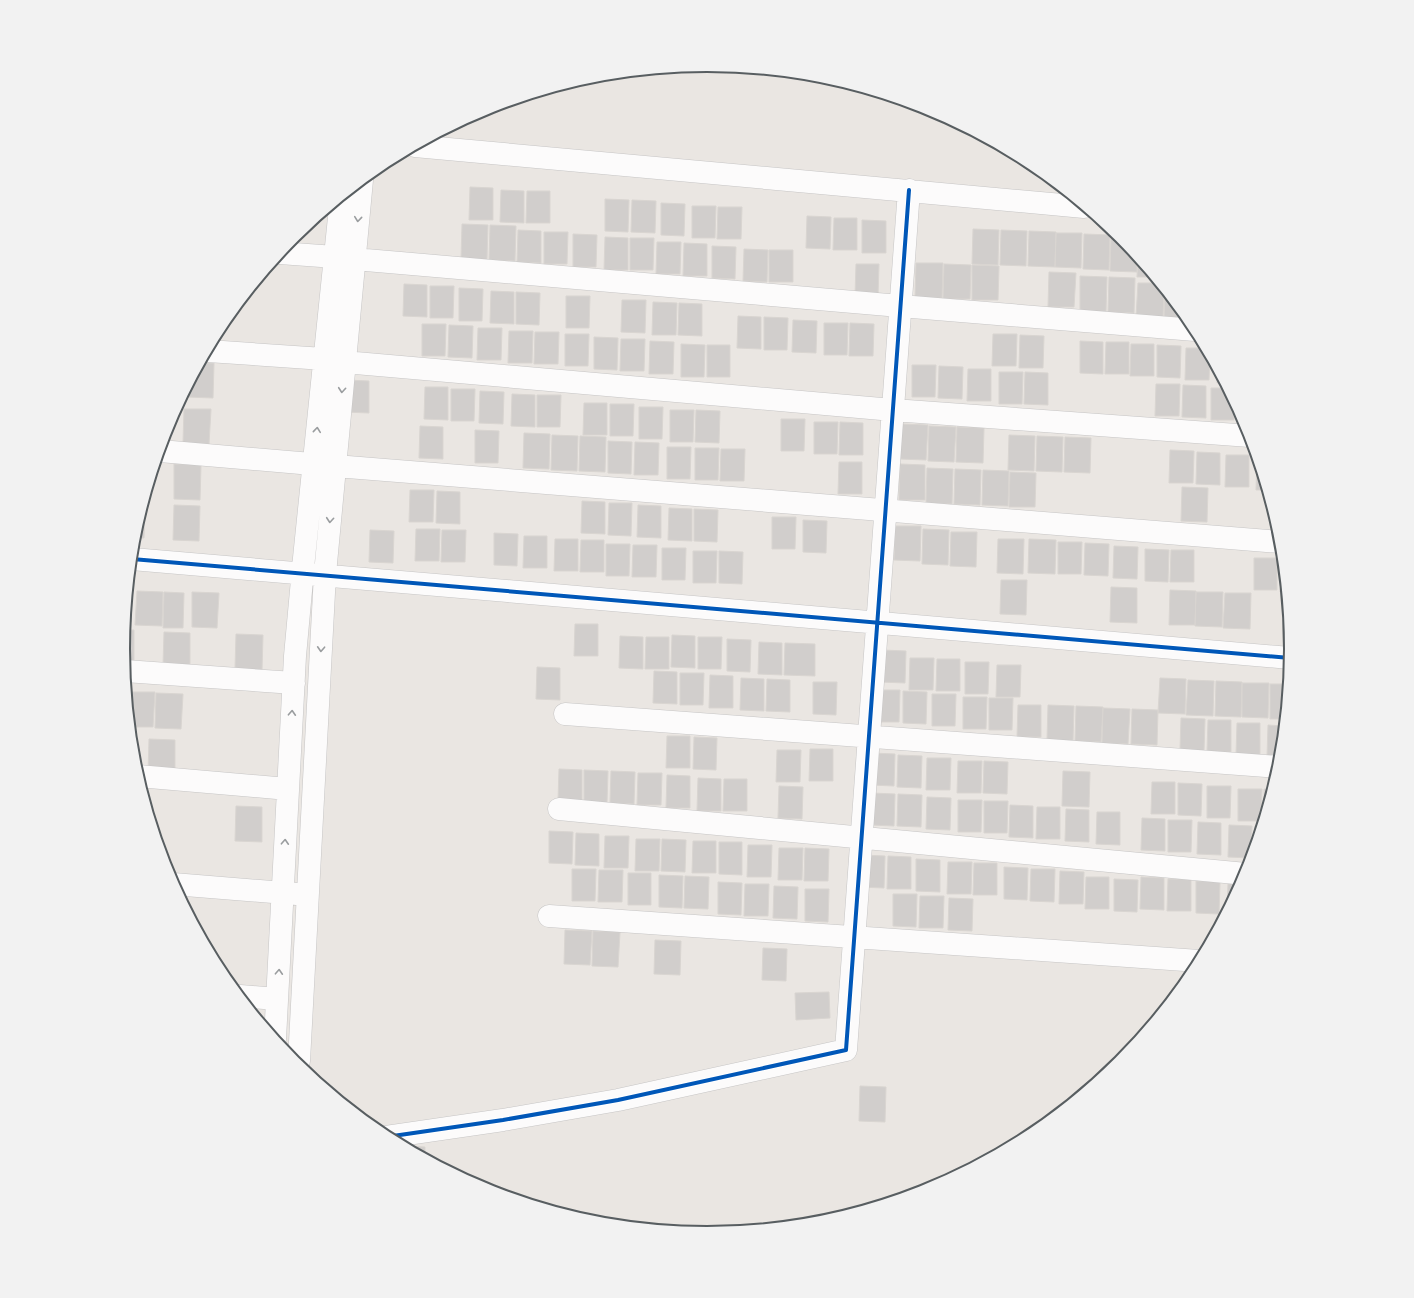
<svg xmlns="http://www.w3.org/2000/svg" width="1414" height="1298" font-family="'Fira Sans Condensed',sans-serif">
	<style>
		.green { fill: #d3e7cb }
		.building { fill: #d1cecc; stroke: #d9d5d1 }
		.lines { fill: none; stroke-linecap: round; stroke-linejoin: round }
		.minor-casing { stroke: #c6c5c5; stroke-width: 23 }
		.minor { stroke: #fcfbfb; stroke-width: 22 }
		.cycleway-casing { stroke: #fff; stroke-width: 6 }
		.cycleway { stroke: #0057b8; stroke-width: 4 }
		.oneway { stroke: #9a9d9f }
		.rim { fill: none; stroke: #585e61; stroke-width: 2 }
	</style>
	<rect width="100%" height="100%" fill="#eae6e2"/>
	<path class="green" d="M655,1228L738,1230L707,1233Z"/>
	<path class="building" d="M470,187L493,188V220H469Z
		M501,190L524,191V223L500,222Z
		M527,191H550V223H526Z
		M605,199L629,200L628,232L605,231Z
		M632,200L656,201L655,233L631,232Z
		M661,203L685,204L684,236L661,235Z
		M692,206H716L715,238H692Z
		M718,207H742L741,239H717Z
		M807,216L831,217L830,249L806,248Z
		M834,218H857V250H833Z
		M862,220L886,221V253H862Z
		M462,224L488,225L487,260L461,259Z
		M490,225L516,226L515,261L489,260Z
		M973,229L999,230L998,265L972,264Z
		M518,230L541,231V263L517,262Z
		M1001,230L1027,231L1026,266L1000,265Z
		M1029,231L1056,232L1055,267L1028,266Z
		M544,232H568L567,264H544Z
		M1056,233H1082L1081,268L1055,267Z
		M573,234L597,235L596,267H573Z
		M1084,234L1110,235L1109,270L1083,269Z
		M1111,236L1120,237L1137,257V272L1110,271Z
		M605,237L628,238V270H604Z
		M630,238H654L653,270H630Z
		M657,242H681L680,274H656Z
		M684,243L707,244V276H683Z
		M712,246L736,247L735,279L712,278Z
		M744,249L768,250L767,282L743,281Z
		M769,250H793V282H769Z
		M1138,258L1154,277H1137Z
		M916,263H943L942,298H915Z
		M856,264H879L878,296H855Z
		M944,264L971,265L970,299H943Z
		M972,265L999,266L998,300H972Z
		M1049,272L1076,273L1074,307H1048Z
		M1080,276L1107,277L1106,312L1080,311Z
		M1109,277L1135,278L1134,313L1108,312Z
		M1138,283H1159L1164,289L1163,318L1136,317Z
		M404,284L427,285V317L403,316Z
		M430,286H454L453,318H430Z
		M459,288L483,289L482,321H459Z
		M491,291L514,292V324L490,323Z
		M1165,291L1188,319H1164Z
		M516,292L540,293L539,325L516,324Z
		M566,296H590L589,328H566Z
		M622,300H646L645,333L621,332Z
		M653,302L677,303L676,335H652Z
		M679,303L702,304V336L678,335Z
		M738,316L761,317V349L737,348Z
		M764,317L788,318L787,350H764Z
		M793,320L817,321L816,353L792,352Z
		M824,323H848L847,355H824Z
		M850,323L874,324L873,356H849Z
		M422,324H446L445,356H422Z
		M449,325L473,326L472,358L448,357Z
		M478,328H502L501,360H477Z
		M509,331H533L532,363H508Z
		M535,332H559L558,364H534Z
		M565,334H589L588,366H565Z
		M993,334H1017L1016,366H992Z
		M1020,335L1044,336L1043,368H1019Z
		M594,337L618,338L617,370L594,369Z
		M621,339H645L644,371H620Z
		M650,341L674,342L673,374H649Z
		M1080,341L1103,342V374L1080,373Z
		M1106,342H1129V374H1105Z
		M681,344L705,345L704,377H681Z
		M1131,344H1154V376H1130Z
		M707,345H730V377H707Z
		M1157,345L1181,346L1180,378L1157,377Z
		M1186,348H1205L1210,356L1209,380H1185Z
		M201,363H214L213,398L187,397V389Z
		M912,365H936L935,397H912Z
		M939,366L963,367L962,399L938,398Z
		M968,369H991V401H967Z
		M1217,371L1224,383H1217Z
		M999,372H1023L1022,404H999Z
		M1025,372L1048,373V405L1024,404Z
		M345,380L369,381V413L345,412Z
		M1156,384H1180L1179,416H1155Z
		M1183,385L1206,386V418L1182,417Z
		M425,387H448V420L424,419Z
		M1211,388H1227L1235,404L1234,420H1211Z
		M451,389H475L474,421H451Z
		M480,391L504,392L503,424L479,423Z
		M512,394L535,395V427L511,426Z
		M537,395H561L560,427H537Z
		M584,403H607V435H583Z
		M610,404H634L633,436H610Z
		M639,407H663L662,439H639Z
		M184,409H211L209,444L183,443Z
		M670,410H694L693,442H670Z
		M696,410L720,411L719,443L695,442Z
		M781,419H805L804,451H781Z
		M814,422H838L837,454H814Z
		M840,422L863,423V455H839Z
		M901,424L928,425L926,460L900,459Z
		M420,426L443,427V459L419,458Z
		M929,426L956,427L954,462L928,461Z
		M957,427L984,428L983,463L956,462Z
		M475,430L499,431L498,463H475Z
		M524,433L550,434L549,469L523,468Z
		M552,435L578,436L577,471L551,470Z
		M1009,435L1035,436L1034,471L1008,470Z
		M580,436L606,437L605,472L579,471Z
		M1037,436L1063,437L1062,472L1036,471Z
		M1065,437L1091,438L1090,473L1064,472Z
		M608,441L632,442L631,474L608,473Z
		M635,442L659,443L658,475H634Z
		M667,447H691L690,479H667Z
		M695,448H719L718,480H695Z
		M721,449H745L744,481H720Z
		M1170,450L1194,451L1193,483H1169Z
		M1197,452L1220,453V485L1196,484Z
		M1226,455H1249V487H1225Z
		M1257,459L1266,490H1256Z
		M839,462H862V494H838Z
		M174,464L201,465L200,500L174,499Z
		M900,464L925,465V500H899Z
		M927,468L953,469L952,504L926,503Z
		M955,469L981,470L980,505L954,504Z
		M983,470L1009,471L1008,506L982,505Z
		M1010,472L1036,473L1035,507H1009Z
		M1182,487L1208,488L1207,522L1181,521Z
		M410,490H434L433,522H409Z
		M437,491L460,492V524L436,523Z
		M582,501L605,502V534L581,533Z
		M144,503H145L144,538H134Z
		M609,503H632L631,536L608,535Z
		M174,505L200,506L199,541L173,540Z
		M638,505L661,506V538L637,537Z
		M669,508L692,509V541L668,540Z
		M694,509L718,510L717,542L694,541Z
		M772,517H796L795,549H772Z
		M803,520L827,521L826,553L803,552Z
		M895,526H921L920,561L894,560Z
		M416,529H440L439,561H415Z
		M923,529L949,530L948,565L922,564Z
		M370,530L394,531L393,563L369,562Z
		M442,530H466L465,562H441Z
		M951,532H977L976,567L950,566Z
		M494,533L518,534L517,566L494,565Z
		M524,536H547V568H523Z
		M555,539H578V571H554Z
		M998,539H1024L1023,574L997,573Z
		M1029,539L1056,540L1055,574L1028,573Z
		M581,540H604V572H580Z
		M1058,542H1082L1081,574H1058Z
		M1085,543L1109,544L1108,576L1084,575Z
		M606,544H630L629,576H606Z
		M633,545H657L656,577H632Z
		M1114,546L1138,547L1137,579L1113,578Z
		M662,548H686L685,580H662Z
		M1145,549L1169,550L1168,582L1145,581Z
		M1171,550H1194V582H1170Z
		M693,551H717L716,583H693Z
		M719,551L743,552L742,584L719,583Z
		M1254,558H1277V590H1254Z
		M1281,559H1282L1285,592H1280Z
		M1001,580H1027L1026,615L1000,614Z
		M129,587H132L131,622H126Z
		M1111,587L1137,588V623L1110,622Z
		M1170,590L1196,591L1195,625H1169Z
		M137,591L163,592L162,626L135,625Z
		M164,592L184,593L183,628H163Z
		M192,592L219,593L217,628L192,627Z
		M1196,592H1223L1222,627L1195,626Z
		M1225,593H1251L1250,629L1223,628Z
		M575,624H598V656H574Z
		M125,630H134V665L125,664L123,649Z
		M164,632L190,633V667L163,666Z
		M236,634L263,635L262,670L235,669Z
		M672,635L695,636V668L671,667Z
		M620,636L643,637V669L619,668Z
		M646,637H669V669H645Z
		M698,637H722L721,669H698Z
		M727,639L751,640L750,672L727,671Z
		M759,642L782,643V675L758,674Z
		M785,643L815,644V676L784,675Z
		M882,650L906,651L905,683L881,682Z
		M910,658H934L933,690H909Z
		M937,659H960V691H936Z
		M965,662H989L988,694H965Z
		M997,665H1021L1020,697H996Z
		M537,667L560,668V700L536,699Z
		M654,671L677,672V704L653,703Z
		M680,673H704L703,705H680Z
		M710,675L733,676V708H709Z
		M741,678L764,679V711L740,710Z
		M1160,678L1186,679L1185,714L1158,713Z
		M767,679L790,680V712L766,711Z
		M1188,680L1214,681L1213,716L1186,715Z
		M1216,681L1242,682L1241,717L1215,716Z
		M813,682H837L836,715L813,714Z
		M1242,683H1269L1268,718L1242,717Z
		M1270,684H1288L1284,719H1270Z
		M876,690H900L899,722H876Z
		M903,691L927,692L926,724L903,723Z
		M128,692H155L153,727H131Z
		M156,693L183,694L181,729L155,728Z
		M932,694H956L955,726H932Z
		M963,697H987L986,729H963Z
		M989,698H1013L1012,730H989Z
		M1018,705H1041V737H1017Z
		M1048,705L1074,706L1073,741L1047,740Z
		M1076,706L1103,707L1101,742L1075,741Z
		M1103,708L1130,709L1128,744L1102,743Z
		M1132,709L1158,710L1157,745L1131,744Z
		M1181,718L1205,719L1204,751L1180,750Z
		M1208,720H1231V752H1207Z
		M1237,723H1260V755H1236Z
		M1268,725L1283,726L1280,758L1267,757Z
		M667,736H690V768H666Z
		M694,737L717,738L716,770L693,769Z
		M149,739L175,740V774H148Z
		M810,749H833V781H809Z
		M777,750H801L800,782H776Z
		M871,753L895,754L894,786L871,785Z
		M898,755L922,756L921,788L897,787Z
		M927,758H951L950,790H926Z
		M958,761H982L981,793H957Z
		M984,761L1008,762L1007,794L983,793Z
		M559,769L582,770V802L558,801Z
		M584,770L608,771L607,803L584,802Z
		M611,771L635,772L634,804L610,803Z
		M1063,771L1090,772L1089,807L1062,806Z
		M638,773H662L661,805H637Z
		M667,775L690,776V808H666Z
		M698,778L721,779V811H697Z
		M724,779H747V811H723Z
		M1152,782H1175V814H1151Z
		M1178,783L1202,784L1201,816L1178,815Z
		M779,786L803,787L802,819L778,818Z
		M1207,786H1231L1230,818H1207Z
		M1238,789H1262L1261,821H1238Z
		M1264,789L1272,790L1264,816Z
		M871,793L895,794L894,826L871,825Z
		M898,794L922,795L921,827L897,826Z
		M927,797L951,798L950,830L926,829Z
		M958,800H982L981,832H958Z
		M984,801H1008L1007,833H984Z
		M1010,805L1033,806V838L1009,837Z
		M236,806L262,807V842L235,841Z
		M1037,807H1060V839H1036Z
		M1066,809L1089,810V842L1065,841Z
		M1097,812H1120V845L1096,844Z
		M1142,818L1165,819V851L1141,850Z
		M1168,820H1192L1191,852H1168Z
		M1198,822L1221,823V855L1197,854Z
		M1229,825L1252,826L1251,858L1228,857Z
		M1255,826H1261L1254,848Z
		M549,831L573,832L572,864L549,863Z
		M576,833L599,834V866L575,865Z
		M605,836H629L628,868H604Z
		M636,839H660L659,871H635Z
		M662,839L686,840L685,872L661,871Z
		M693,841H716V873H692Z
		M719,842H742V875L719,874Z
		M748,845H772L771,877H747Z
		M779,848H803L802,880H778Z
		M805,848L829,849L828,881H804Z
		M861,855L885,856L884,888L860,887Z
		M888,856L911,857V889H887Z
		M916,859L940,860V892L916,891Z
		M948,862H972L971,894H947Z
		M974,863H997V895H973Z
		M1004,867L1028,868L1027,900L1004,899Z
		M572,869H596L595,901H572Z
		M1031,869H1055L1054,902L1030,901Z
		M599,870H623L622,902H598Z
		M1060,871L1084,872L1083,904H1059Z
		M628,873H651V905H628Z
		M659,875L683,876L682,908L659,907Z
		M685,876L709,877L708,909L684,908Z
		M1086,877H1109V909H1085Z
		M1141,877L1164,878V910L1140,909Z
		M1114,879L1138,880L1137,912L1114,911Z
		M1168,879H1191V911H1167Z
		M1196,881L1220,882L1219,914L1196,913Z
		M718,882L742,883L741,915L718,914Z
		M745,884H769L768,916H744Z
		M1228,884H1240L1227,909Z
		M774,886L798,887L797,919L773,918Z
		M805,889H829L828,922L805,921Z
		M893,894H917L916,927L893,926Z
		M920,896H944L943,928H919Z
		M949,898L973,899L972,931L948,930Z
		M565,930L592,931L590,965L564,964Z
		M593,931L620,932L618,967L592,966Z
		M655,940L681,941L680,975L654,974Z
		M763,948L787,949L786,981L762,980Z
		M829,992L830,1018L796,1020L795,993Z
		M860,1086L886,1087L885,1122L859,1121Z
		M404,1146L425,1147V1157Z"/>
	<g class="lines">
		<g class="minor-casing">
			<path id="minor" d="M415,146L1084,207
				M280,253L335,257
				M354,259L900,306L1195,330
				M208,351L324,359
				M344,362L893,410L1250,436
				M160,451L335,466L1280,542
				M132,559C518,589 904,623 1290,658
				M125,671L294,683
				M565,714L1279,767
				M138,776L288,789
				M559,809L1246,874
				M173,884L297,894
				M549,916L1199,961
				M240,996L277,999
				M275,1039L295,656L304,558L341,198
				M297,1064L299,1061L325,574L362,180
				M386,1137L503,1120L618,1100L846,1050L909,190"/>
		</g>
		<use href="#minor" class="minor"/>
		<g class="cycleway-casing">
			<path id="cycleway" d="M132,559C518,589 904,623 1290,658
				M386,1137L503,1120L618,1100L846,1050L909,190"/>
		</g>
		<use href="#cycleway" class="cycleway"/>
	</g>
	<defs><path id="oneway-chevron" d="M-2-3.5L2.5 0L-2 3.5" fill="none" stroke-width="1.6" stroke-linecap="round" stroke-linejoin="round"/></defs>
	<g class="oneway">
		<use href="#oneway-chevron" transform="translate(358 219) rotate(96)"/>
		<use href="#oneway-chevron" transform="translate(342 390) rotate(95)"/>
		<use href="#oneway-chevron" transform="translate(317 430) rotate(-84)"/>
		<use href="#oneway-chevron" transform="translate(330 520) rotate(95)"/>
		<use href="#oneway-chevron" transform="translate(321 649) rotate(93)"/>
		<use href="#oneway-chevron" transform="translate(292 713) rotate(-87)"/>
		<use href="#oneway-chevron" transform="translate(285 842) rotate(-87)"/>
		<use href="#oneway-chevron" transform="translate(279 972) rotate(-87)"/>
	</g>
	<path d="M0 0H1414V1298H0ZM130 649a577 577 0 1 1 1154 0a577 577 0 1 1-1154 0Z" fill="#f2f2f2" fill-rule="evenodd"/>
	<path class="rim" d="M130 649a577 577 0 1 1 1154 0a577 577 0 1 1-1154 0Z"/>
</svg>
